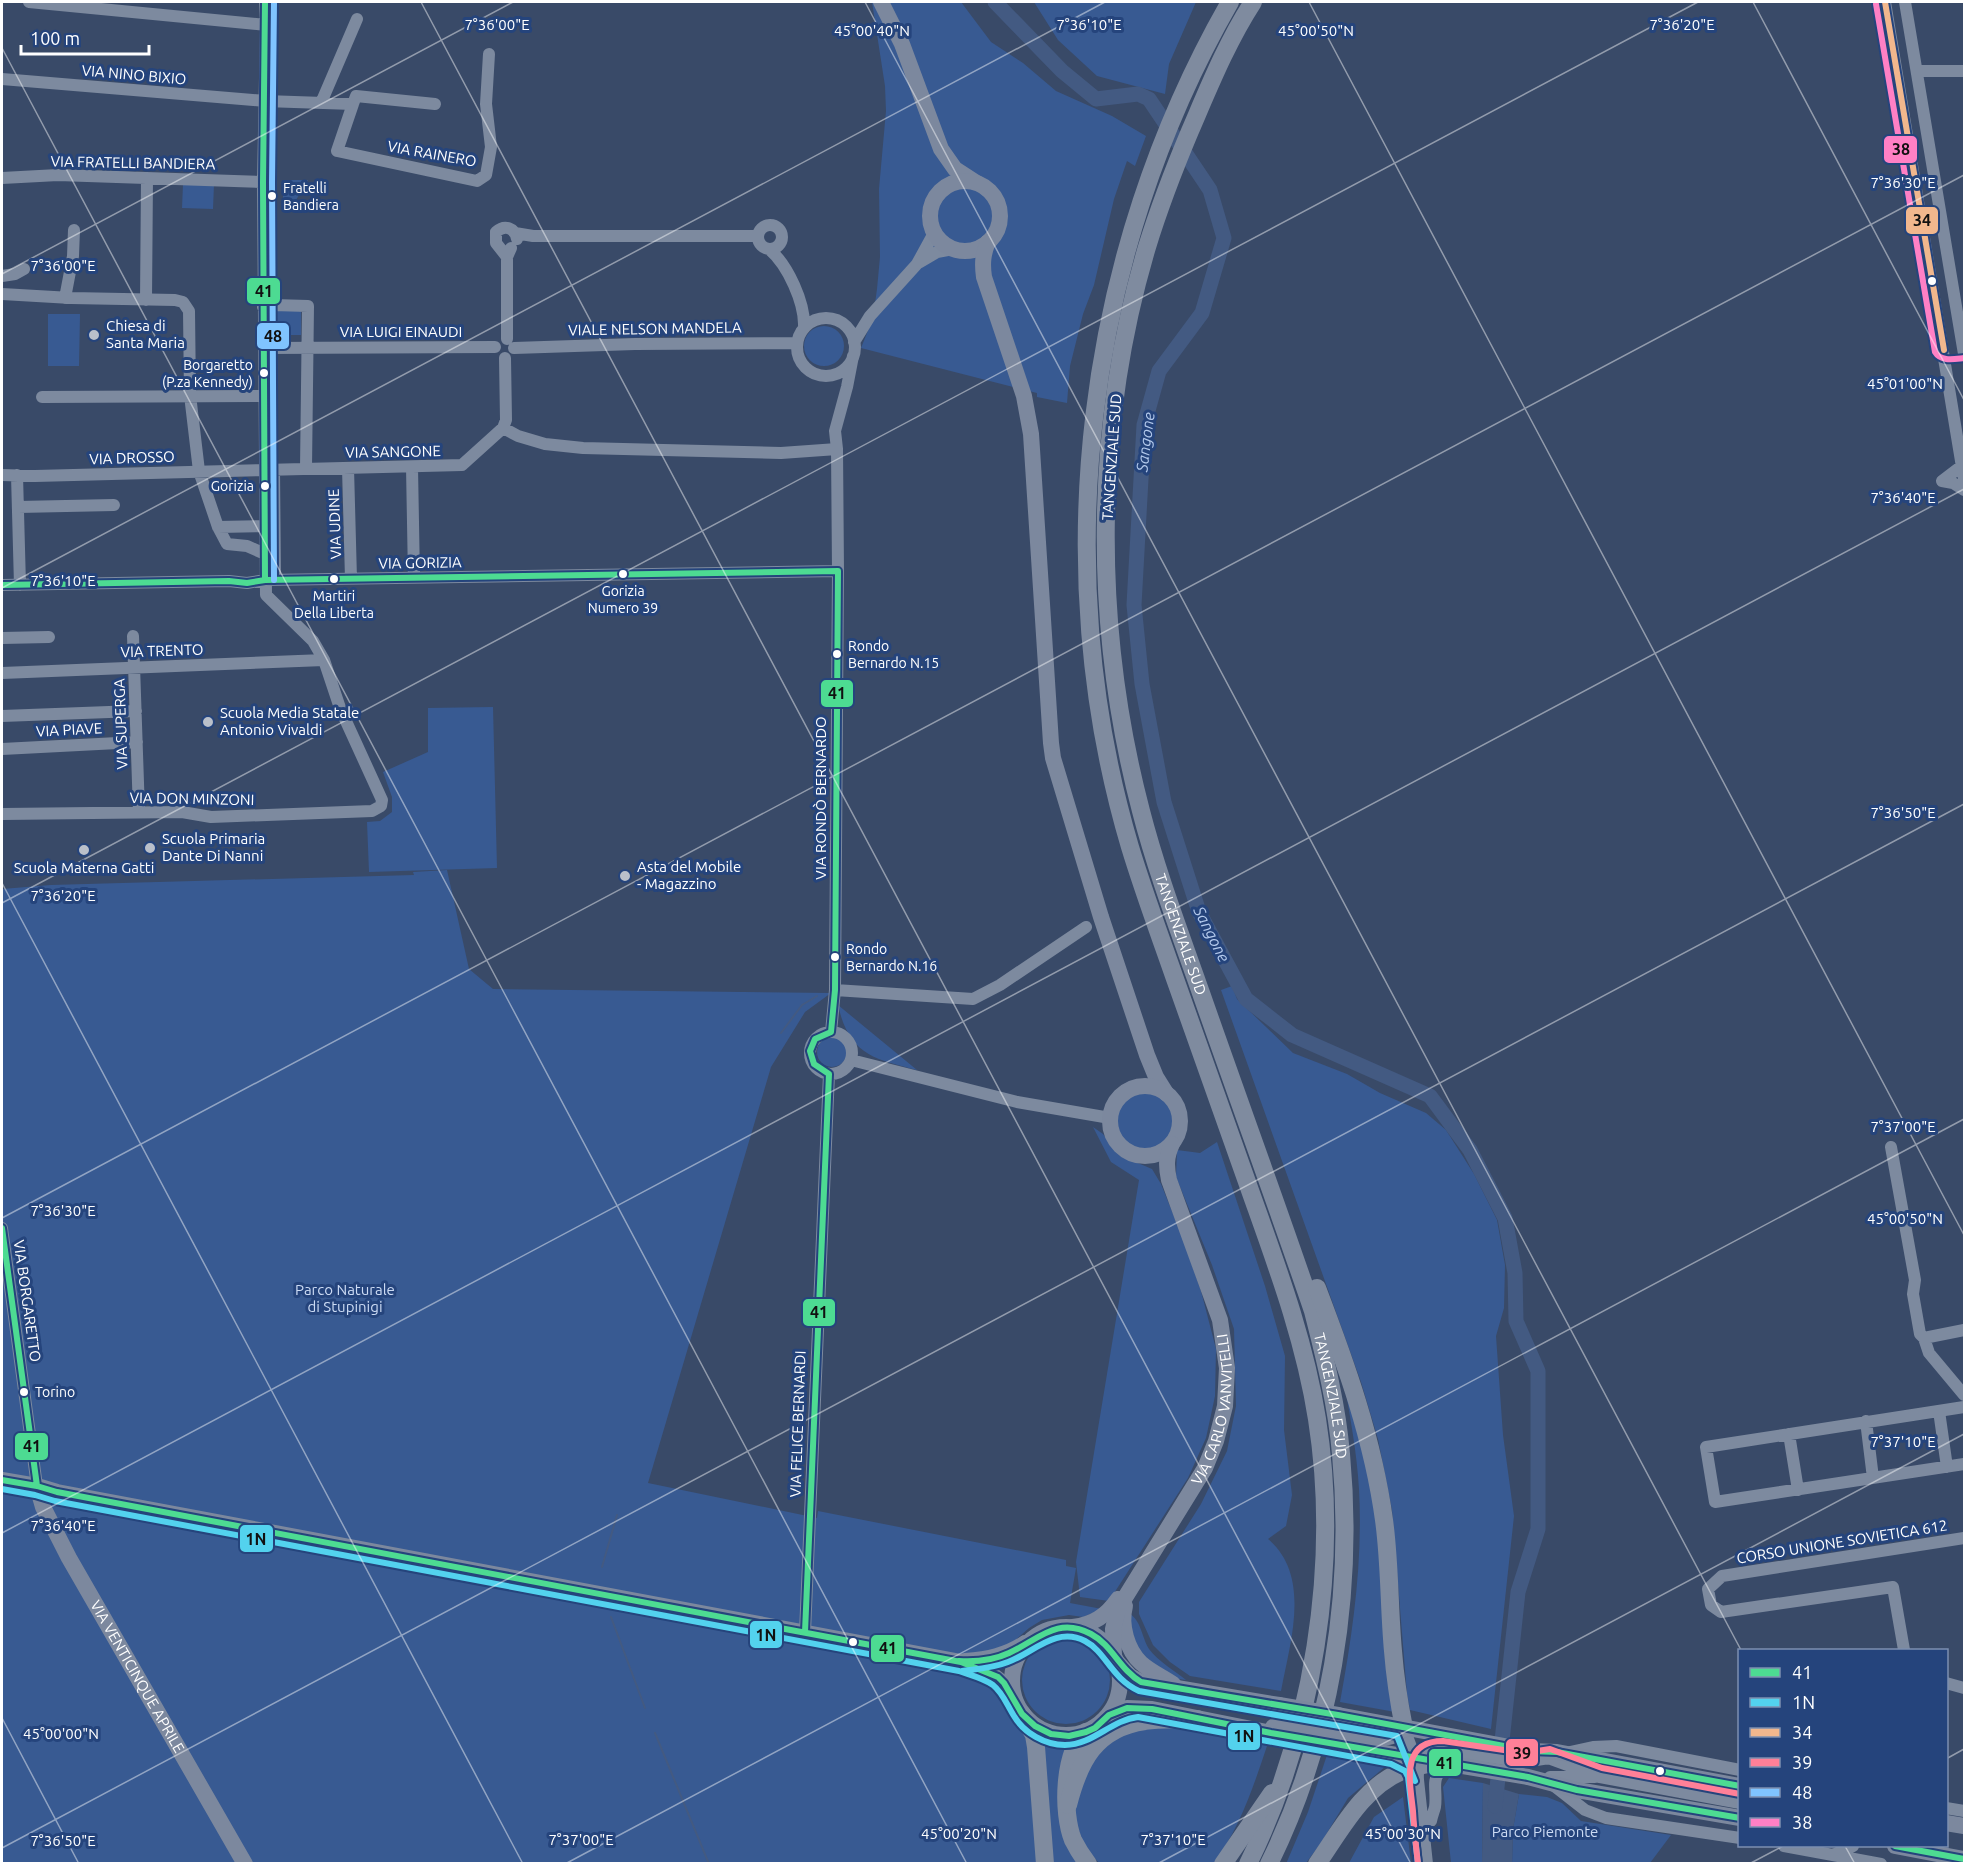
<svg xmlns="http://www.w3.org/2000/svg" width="1966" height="1865" font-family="Ubuntu,sans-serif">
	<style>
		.green { fill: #385a92 }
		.water { fill: #435a82 }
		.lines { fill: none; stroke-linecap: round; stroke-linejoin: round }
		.stream { stroke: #435a82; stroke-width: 2 }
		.river { stroke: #435a82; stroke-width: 15 }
		.minor { stroke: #7d8a9f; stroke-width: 12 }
		.major { stroke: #7c889e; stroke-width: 16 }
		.highway { stroke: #7f8b9f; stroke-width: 18 }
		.major-bridge { stroke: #7c889e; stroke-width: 16 }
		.bus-1-casing { stroke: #25447c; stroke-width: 10 }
		.bus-2-casing { stroke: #25447c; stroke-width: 10 }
		.bus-3-casing { stroke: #25447c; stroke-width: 10 }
		.bus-4-casing { stroke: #25447c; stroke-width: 10 }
		.bus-5-casing { stroke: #25447c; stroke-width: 10 }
		.bus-6-casing { stroke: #25447c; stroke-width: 10 }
		.bus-1 { stroke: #4ddb92; stroke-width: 6 }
		.bus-2 { stroke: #53d2ee; stroke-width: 6 }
		.bus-3 { stroke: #f1b78d; stroke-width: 6 }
		.bus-4 { stroke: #ff8098; stroke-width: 6 }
		.bus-5 { stroke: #80c4ff; stroke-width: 6 }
		.bus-6 { stroke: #ff80c5; stroke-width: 6 }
		.ticks { fill: none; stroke: #fff; stroke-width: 1.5; stroke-opacity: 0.45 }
		.bus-dot { fill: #fff; stroke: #25447c; stroke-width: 2 }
		.poi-dot { fill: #bac0ca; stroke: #25447c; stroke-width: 2 }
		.labels { text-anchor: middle; stroke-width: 6; stroke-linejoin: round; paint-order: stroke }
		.bus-label { font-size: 14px; fill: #fff; stroke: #25447c; text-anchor: start }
		.street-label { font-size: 15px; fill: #fff; stroke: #25447c }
		.poi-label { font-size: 15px; fill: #fff; stroke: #25447c; text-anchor: start }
		.park-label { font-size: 15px; fill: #ccdbf4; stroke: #25447c }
		.water-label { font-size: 16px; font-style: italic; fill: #b4caed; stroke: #25447c }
		.ticks-label { font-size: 15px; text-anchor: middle; fill: #fff; stroke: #25447c; stroke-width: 6; stroke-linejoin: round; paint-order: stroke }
		.line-badge { stroke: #25447c; stroke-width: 2 }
		.pale-badge-label { font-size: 16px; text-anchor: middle; font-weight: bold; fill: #111 }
	</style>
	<rect width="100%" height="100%" fill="#394a68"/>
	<path class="green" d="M872,2H961L991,42L1023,63L1056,91L1112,116L1146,136L1135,166L1127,161L1114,199L1094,285L1083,314L1070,366L1067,403L1037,397V393L861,348L873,318L877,289L880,257L879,189L886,111L885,86Z
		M1034,2H1196L1169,64L1165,94L1097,76L1058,40Z
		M283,180H308L296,200L283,204Z
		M183,184H214L213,209L182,208Z
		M273,309H301V335H273Z
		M48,314H80L79,366H48Z
		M804 346a20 20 0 1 1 40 0a20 20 0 1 1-40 0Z
		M493,707L497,868L369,872L367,822L380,821L392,812V797L383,772L428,752V708Z
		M447,870L469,969L493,989L831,993L805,1012L771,1067L648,1483L817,1518L818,1511L1066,1560V1566L1076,1568L1070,1603L1102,1609L1083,1617L1069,1615L1042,1620L1029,1628L977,1674L1004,1693L1008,1707L1026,1730L1040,1863H2V889L51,885L414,875L413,872Z
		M1232,986L1237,999L1293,1053L1347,1074L1380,1093L1426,1113L1446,1130L1474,1174L1497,1220L1505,1265L1504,1308L1496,1336L1503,1435L1514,1516L1491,1729L1410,1710L1407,1694L1392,1510L1378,1439L1361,1382L1221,990Z
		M838,1005L917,1070C873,1059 849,1054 838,1005Z
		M817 1052a15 15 0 1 1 30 0a15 15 0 1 1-30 0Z
		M1115 1121a29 29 0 1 1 58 0a29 29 0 1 1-58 0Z
		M1093,1127L1103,1134L1119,1155L1152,1169L1161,1184L1182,1236L1201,1291L1216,1349L1215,1396L1206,1438L1188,1478L1109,1601L1080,1597L1076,1562L1139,1180L1111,1162Z
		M1217,1142L1265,1286L1285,1356L1284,1430L1292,1495L1286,1526L1268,1539C1312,1576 1290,1643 1281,1691L1190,1676L1170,1662L1153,1645L1139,1614V1602L1201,1504L1227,1451L1236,1406L1234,1329L1212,1265L1176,1177L1177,1150L1200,1153Z
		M1344,1381L1373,1485L1395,1712L1340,1702C1353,1632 1363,1561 1359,1489C1357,1453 1350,1417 1344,1381Z
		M1127,1612C1142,1620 1141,1636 1149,1649C1158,1661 1175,1671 1186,1680L1172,1678L1158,1670L1134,1645Z
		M1022 1680a44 44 0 1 1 88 0a44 44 0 1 1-88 0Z
		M1169,1725L1268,1743C1254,1785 1240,1828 1214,1863H1099L1084,1846L1073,1813L1080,1774L1118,1734Z
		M1041,1737L1061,1743L1070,1742L1065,1769L1082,1863H1048Z
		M1327,1755L1385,1764L1386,1766L1348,1798L1321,1843L1306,1863L1286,1864L1308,1812Z
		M1449,1778L1483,1783L1482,1863H1451L1443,1787Z
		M1519,1794L1547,1797L1562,1803L1581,1821L1671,1835L1650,1863L1512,1864L1513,1829Z
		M1403,1797L1411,1863H1349L1374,1817Z"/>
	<path class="water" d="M1483,1783L1519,1794L1513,1829L1512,1863H1482Z"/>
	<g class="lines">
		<path class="stream" d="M781,1033L802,1005L817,996
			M602,1567L617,1515
			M611,1617L645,1708
			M655,1733L709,1864"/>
		<path class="river" d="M995,2L1062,71L1096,99L1138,94L1149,99L1210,190L1224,238L1202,313L1159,371L1144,425L1134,605L1142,684L1164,802L1199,912L1246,999L1292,1035L1430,1096L1470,1150L1505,1218L1515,1273L1516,1321L1538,1371V1529L1518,1592L1495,1806"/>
		<path class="minor" d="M29,2L266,25
			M1885,2L1964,479
			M1905,2L1964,354
			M1917,71H1964
			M2,79L265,101L353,104L356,96L435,104
			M321,103L357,19
			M353,104L337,151L477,181L486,175L491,147L486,104L489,54
			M2,178L58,175L263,182
			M758 237a12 12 0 1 1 24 0a12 12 0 1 1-24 0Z
			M515,233L533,236H758
			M769,249C788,265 805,303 804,327
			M507,257L496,243V232C505,224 515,228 517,239
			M920,262L937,252L953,249
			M2,276L15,274L24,269
			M2,294L71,298L175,300L183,302L189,311L190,395L199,471L218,527L227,544L247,546L265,554
			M65,298L73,256L74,230
			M146,300L147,178
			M263,307L273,305L308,306L306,468
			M797 347a29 29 0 1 1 58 0a29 29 0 1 1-58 0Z
			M507,339V257L511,248
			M854,342L870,316L917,264L934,233
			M264,348L495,347
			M514,348L635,344L797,343
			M42,397L264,396
			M503,428L518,436L545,444L583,448L781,453L837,449
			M412,467L414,578
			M348,468L351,579
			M274,469L275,580
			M2,475L35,476L462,465L503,428L506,420L505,358
			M17,475L20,585
			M1942,481L1963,465
			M1942,481L1953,483L1964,490
			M18,507L114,505
			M218,527L265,526
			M2,585L229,581L247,583L265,580L838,571
			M133,636L139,812
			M2,638L49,637
			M2,673L324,660
			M2,716L136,711
			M2,749L137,742
			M2,814L182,812L211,817L372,811L381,806L382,800L340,708L324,660L313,641L266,595L263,182L266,25L265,2
			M835,990L973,999L1000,985L1086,927
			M810 1053a21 21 0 1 1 42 0a21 21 0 1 1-42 0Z
			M831,1032L835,990L838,571L837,449L835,431L847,387L853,356
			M851,1060L1017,1102L1110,1118
			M1891,1147L1915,1280L1913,1294L1920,1334L1924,1338
			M2,1228L37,1486
			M1964,1330L1924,1338L1929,1353L1964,1395
			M1964,1407L1706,1447L1715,1502L1964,1464
			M1939,1411L1947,1467
			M1866,1421L1873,1478
			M1789,1434L1798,1490
			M805,1632L829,1074
			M1904,1650L1893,1587L1721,1612L1711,1605L1708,1589L1722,1576L1964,1538
			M1946,1683L1964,1688
			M1404,1728L1417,1763
			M1570,1752L1593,1747L1616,1746L1740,1770
			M1543,1756L1600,1777L1740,1803
			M1550,1777H1595
			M1553,1785L1585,1810L1606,1818L1740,1838
			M1946,1808L1964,1811
			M1431,1821C1432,1816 1434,1811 1435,1807C1438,1786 1426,1771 1456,1767
			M1784,1846L1881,1864
			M1833,1855L1853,1846
			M1427,1864L1418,1780C1417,1765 1421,1752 1437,1749L1524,1762L1549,1758"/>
		<g class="major">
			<path d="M881,2L902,44L941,149L955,169L975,182"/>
			<circle cx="965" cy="216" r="35"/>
			<path d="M988,242C983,254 982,263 984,277L1024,396L1031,434L1051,743L1053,758L1101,917L1147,1055L1156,1077L1166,1093"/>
			<circle cx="1145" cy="1121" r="35"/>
			<path d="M2,1480L37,1486L57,1492L961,1662C986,1672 998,1673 1013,1697"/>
			<path id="s1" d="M37,1486L43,1507L69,1558L245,1864"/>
			<path d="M1125,1606C1120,1625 1127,1650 1141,1663C1151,1672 1163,1677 1173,1684"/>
			<circle cx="1066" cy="1681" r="54"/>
			<path d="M1073,1627C1094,1624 1106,1616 1118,1599"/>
			<path id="s2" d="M1114,1656L1113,1629L1118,1609L1205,1468L1216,1441L1225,1406L1227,1368L1220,1320L1169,1180C1166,1166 1166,1157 1172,1144"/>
			<path d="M965,1661C987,1659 1006,1656 1025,1643"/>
			<path d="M1117,1662L1130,1676L1141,1682L1279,1705"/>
			<path d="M1109,1715L1127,1708L1152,1709L1271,1733"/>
			<path d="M1338,1715L1531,1751L1557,1752L1740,1786"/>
			<path d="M1334,1730C1354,1733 1389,1747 1404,1728"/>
			<path d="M1319,1742L1528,1777L1577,1790L1740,1818"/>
			<path d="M1946,1823L1964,1826"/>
			<path d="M1895,1846L1964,1859"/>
		</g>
		<g class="highway">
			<path d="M1230,2C1085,255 1047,567 1130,847C1143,890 1159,933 1174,976C1200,1049 1226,1122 1252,1196C1278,1269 1305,1342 1317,1419C1340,1565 1313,1732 1248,1864"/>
			<path id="s3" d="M1253,2C1227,42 1209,87 1190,131C1174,169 1159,208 1147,247C1093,428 1093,628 1141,811C1157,873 1180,933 1201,993C1238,1099 1277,1205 1313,1311C1325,1358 1337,1406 1341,1454C1354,1594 1331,1738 1269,1864"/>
			<path d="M1317,1288C1346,1364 1373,1439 1384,1520C1390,1563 1389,1608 1393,1651C1395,1677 1399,1703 1404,1728"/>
			<path d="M1022,1714L1034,1735L1036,1747L1045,1864"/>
			<path d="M1086,1732C1063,1752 1062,1813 1073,1840C1077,1848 1082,1856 1088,1864"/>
			<path d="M1068,1805C1079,1762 1095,1728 1145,1721C1162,1718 1180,1720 1197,1719"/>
			<path d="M1223,1864L1272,1793"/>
			<path d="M1317,1864C1341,1830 1362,1788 1402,1771C1413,1766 1426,1764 1439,1762"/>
		</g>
		<path class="major-bridge" d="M1279,1705L1338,1715
			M1273,1727L1314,1726L1334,1730
			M1278,1734L1319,1742"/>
		<g class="bus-1-casing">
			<path id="bus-1" d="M265,2L263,182L265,580
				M2,585L229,581L247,583L265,580L838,571L835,990L831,1032L815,1039L810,1051L814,1064L829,1074L805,1632
				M2,1228L37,1486
				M2,1480L37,1486L57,1492L961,1662L998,1677L1004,1683L1022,1714L1035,1726L1051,1734L1069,1736L1086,1732L1095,1728L1109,1715L1127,1708L1152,1709L1271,1733L1528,1777L1577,1790L1740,1818
				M959,1661C976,1662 994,1660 1009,1653C1038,1640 1057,1616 1091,1634C1112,1645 1120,1670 1141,1682L1338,1715L1531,1751L1557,1752L1740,1786
				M1895,1846L1964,1859"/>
		</g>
		<g class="bus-2-casing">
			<path id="bus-2" d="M2,1489L35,1495L55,1501L959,1671C970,1675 983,1678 993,1685C1003,1693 1007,1705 1014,1716C1024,1733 1045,1745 1065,1745C1093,1745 1111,1720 1138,1717L1391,1764L1405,1771L1408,1777L1418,1864
				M962,1671C977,1669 993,1668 1008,1662C1033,1653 1056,1626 1085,1641C1106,1652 1111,1678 1139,1691L1397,1736L1415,1781"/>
		</g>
		<g class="bus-3-casing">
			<path id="bus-3" d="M1885,2L1944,350"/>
		</g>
		<g class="bus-4-casing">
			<path id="bus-4" d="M1418,1864C1416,1846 1414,1829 1413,1811C1410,1782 1400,1741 1443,1741L1524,1753L1550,1749L1602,1768L1740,1794"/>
		</g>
		<g class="bus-5-casing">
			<path id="bus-5" d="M274,2L272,182L274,580"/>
		</g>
		<g class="bus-6-casing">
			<path id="bus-6" d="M1876,4L1935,352C1941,362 1954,359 1964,358"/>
		</g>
		<use href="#bus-1" class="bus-1"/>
		<use href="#bus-2" class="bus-2"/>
		<use href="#bus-3" class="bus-3"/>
		<use href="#bus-4" class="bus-4"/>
		<use href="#bus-5" class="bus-5"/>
		<use href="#bus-6" class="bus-6"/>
	</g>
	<path class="ticks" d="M421,2L1411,1864M865,2L1741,1650M1309,2L1964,1235M1753,2L1964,400M2,48L967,1864M2,274L513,2M2,588L1105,2M2,883L523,1864M2,903L1698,2M2,1218L1964,175M2,1533L1964,489M2,1718L79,1864M1946,1759L1964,1749M1845,1846L1855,1864M2,1848L1964,804M565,1864L1964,1119M1157,1864L1964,1434M1749,1864L1783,1846"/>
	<g class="bus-dot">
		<circle cx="272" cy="196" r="5"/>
		<circle cx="1932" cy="281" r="5"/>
		<circle cx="264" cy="373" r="5"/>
		<circle cx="265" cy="486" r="5"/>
		<circle cx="623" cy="574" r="5"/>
		<circle cx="334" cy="579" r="5"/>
		<circle cx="837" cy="654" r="5"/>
		<circle cx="835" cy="957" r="5"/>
		<circle cx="24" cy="1392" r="5"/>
		<circle cx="853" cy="1642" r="5"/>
		<circle cx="1660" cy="1771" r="5"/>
	</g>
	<g class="poi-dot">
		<circle cx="94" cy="335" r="6"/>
		<circle cx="208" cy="722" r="6"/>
		<circle cx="150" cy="848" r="6"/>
		<circle cx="84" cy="850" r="6"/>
		<circle cx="625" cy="876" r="6"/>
	</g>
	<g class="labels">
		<g class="bus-label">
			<text x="283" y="193">Fratelli<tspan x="283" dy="17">Bandiera</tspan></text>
			<text x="253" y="370" text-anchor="end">Borgaretto<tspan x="253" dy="17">(P.za Kennedy)</tspan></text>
			<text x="254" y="491" text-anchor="end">Gorizia</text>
			<text x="623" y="596" text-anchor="middle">Gorizia<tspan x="623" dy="17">Numero 39</tspan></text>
			<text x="334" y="601" text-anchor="middle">Martiri<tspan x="334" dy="17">Della Liberta</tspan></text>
			<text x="848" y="651">Rondo<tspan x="848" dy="17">Bernardo N.15</tspan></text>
			<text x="846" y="954">Rondo<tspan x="846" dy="17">Bernardo N.16</tspan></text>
			<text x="35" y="1397">Torino</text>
		</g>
		<g class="street-label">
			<text transform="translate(134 75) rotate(5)" y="5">VIA NINO BIXIO</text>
			<text transform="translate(432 154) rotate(10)" y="5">VIA RAINERO</text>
			<text transform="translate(133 163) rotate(1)" y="5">VIA FRATELLI BANDIERA</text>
			<text transform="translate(655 329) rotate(-1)" y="5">VIALE NELSON MANDELA</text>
			<text x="401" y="337">VIA LUIGI EINAUDI</text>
			<text transform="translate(393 452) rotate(-1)" y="5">VIA SANGONE</text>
			<text transform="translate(1112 457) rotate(-86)" y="5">TANGENZIALE SUD</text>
			<text transform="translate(132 458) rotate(-2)" y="5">VIA DROSSO</text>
			<text transform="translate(335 524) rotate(-92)" y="5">VIA UDINE</text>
			<text transform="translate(420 563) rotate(-1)" y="5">VIA GORIZIA</text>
			<text transform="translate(162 651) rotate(-2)" y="5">VIA TRENTO</text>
			<text transform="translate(121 724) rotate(-92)" y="5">VIA SUPERGA</text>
			<text transform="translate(69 730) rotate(-3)" y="5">VIA PIAVE</text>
			<text transform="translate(821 798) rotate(-90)" y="5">VIA RONDÒ BERNARDO</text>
			<text transform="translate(192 799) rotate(1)" y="5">VIA DON MINZONI</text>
			<text dy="5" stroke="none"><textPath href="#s3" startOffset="968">TANGENZIALE SUD</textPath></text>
			<text transform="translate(27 1301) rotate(82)" y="5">VIA BORGARETTO</text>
			<text dy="5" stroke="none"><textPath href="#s3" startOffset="1454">TANGENZIALE SUD</textPath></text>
			<text dy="5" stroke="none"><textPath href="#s2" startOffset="273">VIA CARLO VANVITELLI</textPath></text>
			<text transform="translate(798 1424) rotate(-88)" y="5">VIA FELICE BERNARDI</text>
			<text transform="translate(1842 1542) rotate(-9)" y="5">CORSO UNIONE SOVIETICA 612</text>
			<text dy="5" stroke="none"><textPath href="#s1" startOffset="216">VIA VENTICINQUE APRILE</textPath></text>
		</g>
		<g class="poi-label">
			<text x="106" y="331">Chiesa di<tspan x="106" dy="17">Santa Maria</tspan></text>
			<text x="220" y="718">Scuola Media Statale<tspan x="220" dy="17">Antonio Vivaldi</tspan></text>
			<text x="162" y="844">Scuola Primaria<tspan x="162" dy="17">Dante Di Nanni</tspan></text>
			<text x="637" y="872">Asta del Mobile<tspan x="637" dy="17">- Magazzino</tspan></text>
			<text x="84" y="873" text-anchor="middle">Scuola Materna Gatti</text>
		</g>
		<g class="park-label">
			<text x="345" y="1295">Parco Naturale<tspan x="345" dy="17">di Stupinigi</tspan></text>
			<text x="1545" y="1837">Parco Piemonte</text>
		</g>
		<g class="water-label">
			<text transform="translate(1145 442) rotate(-83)" y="6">Sangone</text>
			<text transform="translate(1212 934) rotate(63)" y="6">Sangone</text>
		</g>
	</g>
	<g class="ticks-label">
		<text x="497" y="30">7°36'00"E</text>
		<text x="1089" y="30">7°36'10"E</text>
		<text x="1682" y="30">7°36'20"E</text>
		<text x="872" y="36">45°00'40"N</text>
		<text x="1316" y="36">45°00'50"N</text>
		<text x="1903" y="188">7°36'30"E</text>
		<text x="63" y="271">7°36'00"E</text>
		<text x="1905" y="389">45°01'00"N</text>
		<text x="1903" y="503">7°36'40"E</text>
		<text x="63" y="586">7°36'10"E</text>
		<text x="1903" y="818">7°36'50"E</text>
		<text x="63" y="901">7°36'20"E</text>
		<text x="1903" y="1132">7°37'00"E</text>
		<text x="63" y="1216">7°36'30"E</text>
		<text x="1905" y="1224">45°00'50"N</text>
		<text x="1903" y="1447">7°37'10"E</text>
		<text x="63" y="1531">7°36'40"E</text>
		<text x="61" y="1739">45°00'00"N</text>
		<text x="959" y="1839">45°00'20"N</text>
		<text x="1403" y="1839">45°00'30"N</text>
		<text x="581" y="1845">7°37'00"E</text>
		<text x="1173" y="1845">7°37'10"E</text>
		<text x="63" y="1846">7°36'50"E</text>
	</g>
	<g class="line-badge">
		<rect x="1883" y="135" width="35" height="29" rx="6" fill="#ff80c5"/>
		<rect x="1905" y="206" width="34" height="29" rx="6" fill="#f1b78d"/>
		<rect x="246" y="277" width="35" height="28" rx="6" fill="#4ddb92"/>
		<rect x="256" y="322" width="34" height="28" rx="6" fill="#80c4ff"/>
		<rect x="820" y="679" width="34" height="29" rx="6" fill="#4ddb92"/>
		<rect x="802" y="1298" width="34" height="29" rx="6" fill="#4ddb92"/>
		<rect x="14" y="1432" width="35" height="29" rx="6" fill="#4ddb92"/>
		<rect x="239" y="1524" width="35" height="29" rx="6" fill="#53d2ee"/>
		<rect x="749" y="1620" width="34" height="29" rx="6" fill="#53d2ee"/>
		<rect x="870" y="1634" width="35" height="29" rx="6" fill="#4ddb92"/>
		<rect x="1227" y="1722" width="34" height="29" rx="6" fill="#53d2ee"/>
		<rect x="1505" y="1738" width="34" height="29" rx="6" fill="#ff8098"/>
		<rect x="1428" y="1748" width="34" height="29" rx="6" fill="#4ddb92"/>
	</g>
	<g class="pale-badge-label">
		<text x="1901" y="155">38</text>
		<text x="1922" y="226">34</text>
		<text x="264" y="297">41</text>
		<text x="273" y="342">48</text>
		<text x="837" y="699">41</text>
		<text x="819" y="1318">41</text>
		<text x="32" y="1452">41</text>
		<text x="256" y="1545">1N</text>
		<text x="766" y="1641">1N</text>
		<text x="888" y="1654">41</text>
		<text x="1244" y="1742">1N</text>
		<text x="1522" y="1759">39</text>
		<text x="1445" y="1769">41</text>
	</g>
	<rect width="1966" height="1865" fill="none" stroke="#ffffff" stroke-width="6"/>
	<rect x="1738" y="1649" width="210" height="198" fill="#25447c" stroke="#7c8fb0" stroke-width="1.5"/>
	<rect x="1750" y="1668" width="30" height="9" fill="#4ddb92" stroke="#7c8fb0" stroke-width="1.5"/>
	<text x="1792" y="1679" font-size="18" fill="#ffffff">41</text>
	<rect x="1750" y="1698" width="30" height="9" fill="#53d2ee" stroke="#7c8fb0" stroke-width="1.5"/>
	<text x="1792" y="1709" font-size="18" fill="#ffffff">1N</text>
	<rect x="1750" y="1728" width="30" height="9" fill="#f1b78d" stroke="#7c8fb0" stroke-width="1.5"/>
	<text x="1792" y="1739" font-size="18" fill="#ffffff">34</text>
	<rect x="1750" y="1758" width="30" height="9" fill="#ff8098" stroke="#7c8fb0" stroke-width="1.5"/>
	<text x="1792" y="1769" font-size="18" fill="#ffffff">39</text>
	<rect x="1750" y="1788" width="30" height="9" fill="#80c4ff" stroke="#7c8fb0" stroke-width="1.5"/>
	<text x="1792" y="1799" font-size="18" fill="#ffffff">48</text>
	<rect x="1750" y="1818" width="30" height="9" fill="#ff80c5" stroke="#7c8fb0" stroke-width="1.5"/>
	<text x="1792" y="1829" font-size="18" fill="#ffffff">38</text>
	<path d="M21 45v9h128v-9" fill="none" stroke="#ffffff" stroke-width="3"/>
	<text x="30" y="45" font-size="18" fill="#ffffff" stroke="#25447c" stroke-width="4.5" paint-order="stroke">100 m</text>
</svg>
